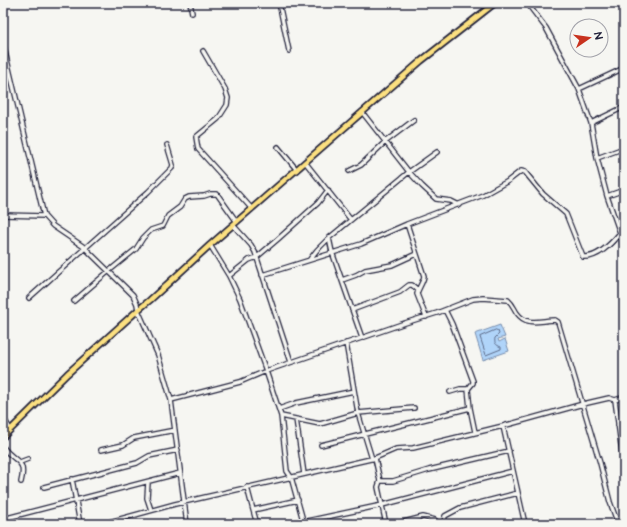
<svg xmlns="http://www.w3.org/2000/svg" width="627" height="527" font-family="'Architects Daughter',sans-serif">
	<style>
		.water { fill: #b0d4f9; stroke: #778dad }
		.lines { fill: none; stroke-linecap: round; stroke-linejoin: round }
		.shore { stroke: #5b6987; stroke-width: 1 }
		.minor-casing { stroke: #22223b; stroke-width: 6 }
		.major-casing { stroke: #22223b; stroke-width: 8 }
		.minor { stroke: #f6f6f2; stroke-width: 3.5 }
		.major { stroke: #fce080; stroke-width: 4.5 }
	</style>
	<rect width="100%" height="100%" fill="#f6f6f2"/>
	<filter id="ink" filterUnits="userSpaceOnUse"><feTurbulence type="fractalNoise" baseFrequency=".025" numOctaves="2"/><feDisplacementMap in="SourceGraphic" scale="8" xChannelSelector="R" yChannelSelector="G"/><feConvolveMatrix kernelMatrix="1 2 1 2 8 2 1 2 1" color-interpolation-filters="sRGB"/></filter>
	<g filter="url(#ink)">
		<path class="water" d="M500,325L505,337L498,339L499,342L505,339L509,351L483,360L475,334Z"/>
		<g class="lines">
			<path class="shore" d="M496,330L498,331L499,334L495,338C494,343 496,345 501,347V349L486,355L480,337Z"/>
			<g class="minor-casing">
				<path id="minor" d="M190,3L192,13
					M279,3L289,51
					M527,3L546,28L579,89L591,123L597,158L607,196L621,236L624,249
					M3,43L44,216L53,226L84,247L133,295L137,304L138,310L158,355L171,400L187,524
					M203,51L225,89L228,98L227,105L218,119L196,137L198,149L252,209
					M579,89L624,68
					M362,112L409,172L422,186L436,199L451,201L459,205
					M591,123L624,107
					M278,147L297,170
					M597,158L624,148
					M305,162L351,220
					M349,171L361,165L385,142L414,120
					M607,196L624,190
					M3,215L44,216
					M407,224L483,195L508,181L521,171L525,172L543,194L566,214L583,257C598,258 611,244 620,233
					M233,225L251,245L255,252L291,362
					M310,259L317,250L329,238
					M262,275L361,244L407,224L424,276C423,283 418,288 417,294L426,317
					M229,276L249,260L257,257L278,239L318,203L328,190
					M342,280L356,275L365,270L392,265L416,254
					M29,298L148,192L172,168L173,165L167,145
					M74,301L109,271L136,249L143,238L151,230L163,226L168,216L180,207L185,199L189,197L204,196L210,194H217L237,222
					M352,310L400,292L409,285H412L418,290
					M445,310L452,324L473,381V383L468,389H460L450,392
					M362,338L332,252L329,238L409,172L437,152
					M346,343L358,413L372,459
					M468,389L470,408L475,432
					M171,400L240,382L266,371L240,299L229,276L210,245
					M615,400L624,468
					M279,409L296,403L354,391
					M281,416L320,424L358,413L414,408
					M3,417L10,429
					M296,419L304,474
					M618,425L624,424
					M503,426L525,524
					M321,445L470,408
					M3,447C14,463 27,458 21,482
					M101,450L123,445L134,438L175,430
					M375,458L380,481L378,487L386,524
					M20,462L28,459
					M72,479L80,524
					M380,481H393L429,470L509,451
					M148,482L147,498L151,510
					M44,487L137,463L149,456L178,450
					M247,487L253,510L298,500
					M253,510L257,524
					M3,519L180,473
					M102,524L175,504L375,458L396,449L413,448L503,426L583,404L609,398L615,400L624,397
					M293,524L382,505L513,471
					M304,524L291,477L287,471L281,416L266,371L405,323L437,313L473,299L483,298L508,300C513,304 514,309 517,313C527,327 541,320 555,320L558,322L600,463L610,502L618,524
					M396,524L423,517L435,520L438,524
					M444,524L445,516L460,508L518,493"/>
			</g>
			<g class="major-casing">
				<path id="major" d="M3,437L67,374L138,310L150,300L210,245L421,61L495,3"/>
			</g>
			<use href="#minor" class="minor"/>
			<use href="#major" class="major"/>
		</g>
	</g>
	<rect width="627" height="527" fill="none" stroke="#f6f6f2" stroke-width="16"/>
	<rect x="8" y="8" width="611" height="511" fill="none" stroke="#22223b" stroke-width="1.5" filter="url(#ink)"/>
	<g transform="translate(589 38) rotate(77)"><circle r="19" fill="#f6f6f2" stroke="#a1a1a9"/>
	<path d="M0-3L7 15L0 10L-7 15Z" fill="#c8321e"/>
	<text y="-6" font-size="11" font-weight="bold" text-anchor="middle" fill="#22223b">N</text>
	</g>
</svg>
